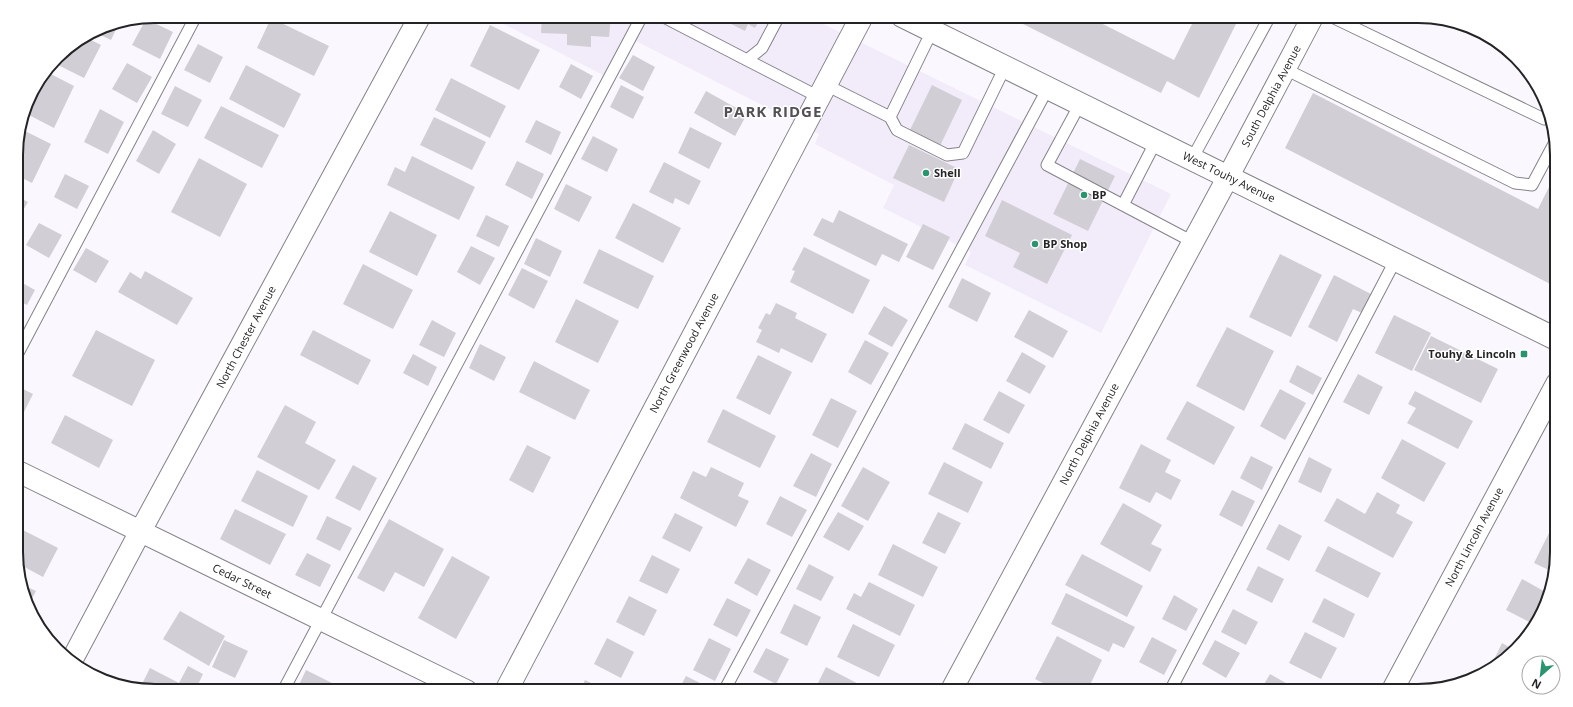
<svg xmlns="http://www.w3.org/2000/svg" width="1573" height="707" font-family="'Open Sans',sans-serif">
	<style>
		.built { fill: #f2ebfa }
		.building { fill: #d2ced5 }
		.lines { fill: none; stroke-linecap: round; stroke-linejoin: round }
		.service-casing { stroke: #858289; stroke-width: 13 }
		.minor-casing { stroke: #858289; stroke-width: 23 }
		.tertiary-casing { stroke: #858289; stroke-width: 24 }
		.secondary-casing { stroke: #858289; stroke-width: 24 }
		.service { stroke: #fff; stroke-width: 11 }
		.minor { stroke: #fff; stroke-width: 21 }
		.tertiary { stroke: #fff; stroke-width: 22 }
		.secondary { stroke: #fff; stroke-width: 22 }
		.poi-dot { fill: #2d936f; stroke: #fff; stroke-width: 1.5 }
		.labels { text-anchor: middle; stroke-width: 3; stroke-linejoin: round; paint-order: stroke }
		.street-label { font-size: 11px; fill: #242325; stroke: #fff }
		.poi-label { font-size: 11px; font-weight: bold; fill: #242325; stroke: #fff; text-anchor: start }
		.district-label { font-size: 15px; font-weight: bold; letter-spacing: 1px; fill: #524f55; stroke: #fff }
		.rim { fill: none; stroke: #242325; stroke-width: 2 }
	</style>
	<rect width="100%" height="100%" fill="#fbf7ff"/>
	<path class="built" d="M488,16H807L1171,194L1101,333L965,265L971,252L883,208L894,185L815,144L819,134L626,36L605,76Z"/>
	<path class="building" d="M166,16H179L177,21Z
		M542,16H611L609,37L591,36V47L567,45V34L541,33Z
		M715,16H761L755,28L748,24L745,31Z
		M1007,16H1087L1174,60L1196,16H1240L1199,98L1167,81L1161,93Z
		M271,18L329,46L314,76L257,48Z
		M146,19L173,32L160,59L132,45Z
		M119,23L111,40L94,32L102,27Z
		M490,25L540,50L519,90L470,66Z
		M85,37L101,45L84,78L54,63L63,51Z
		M198,44L223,57L210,83L184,70Z
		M633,55L655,67L643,91L619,78Z
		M127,63L152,77L137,103L112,89Z
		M571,64L593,76L581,99L559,87Z
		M246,65L301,94L284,128L229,99Z
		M47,72L74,86L54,128L25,113L30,93Z
		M451,78L506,106L490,138L435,110Z
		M621,85L644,97L633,119L610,107Z
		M932,85L962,100L939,148L908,134Z
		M175,86L202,100L188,127L161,114Z
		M706,91L747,114L735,136L694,113Z
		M1313,93L1538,209L1556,173V287L1285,148Z
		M221,106L279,135L262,168L204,138Z
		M100,109L124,122L108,154L84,142Z
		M434,117L486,142L472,170L420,145Z
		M536,120L561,132L551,155L525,142Z
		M690,127L722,143L709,169L678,153Z
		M21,129L51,144L32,183L16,175V146Z
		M153,130L176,144L159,174L136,161Z
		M593,136L618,149L607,172L581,159Z
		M909,145L959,169L944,202L893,178Z
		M412,156L475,187L459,220L387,185L395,167L405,172Z
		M199,158L247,184L220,237L171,212Z
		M1080,159L1115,176L1088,231L1053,214Z
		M517,161L544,174L532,199L505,185Z
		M664,162L701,181L689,205L675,198L673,204L649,192Z
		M65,174L89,186L77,209L54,197Z
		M566,184L592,197L579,222L554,209Z
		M16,196L28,202L16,222Z
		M1002,200L1072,235L1047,284L1013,267L1020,253L985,236Z
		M633,203L681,228L663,263L615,238Z
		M839,210L908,244L899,262L882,254L876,266L813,235L822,218L833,223Z
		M390,211L437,235L417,276L369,252Z
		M486,215L509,226L499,247L476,236Z
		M39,223L62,235L49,258L26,245Z
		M923,224L950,237L933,270L906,257Z
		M536,238L562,251L550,277L524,264Z
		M471,246L495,258L480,285L457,272Z
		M804,247L870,280L853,314L790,282L795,271L792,270Z
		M86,248L109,261L96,283L73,270Z
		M599,249L654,276L638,309L583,283Z
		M1280,254L1322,275L1291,337L1249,317Z
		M363,264L413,290L393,329L343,304Z
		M522,268L548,281L534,309L508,295Z
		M145,271L193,298L177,325L118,292L130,272L141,279Z
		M1334,275L1371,294L1362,313L1353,309L1337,342L1308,327Z
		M962,278L991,293L977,322L948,307Z
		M17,280L35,290L27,305L17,300Z
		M576,299L619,321L598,363L555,342Z
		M776,303L797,313L795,318L827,334L812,363L781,348L779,353L756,342L762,330L758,328L766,313L770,315Z
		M884,306L908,320L892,347L868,334Z
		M1029,310L1068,331L1053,358L1014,337Z
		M1394,315L1431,333L1412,371L1375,353Z
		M432,320L456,333L444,357L419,345Z
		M1227,327L1274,351L1244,411L1196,386Z
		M96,330L155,360L132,406L72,376Z
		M313,330L371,360L358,385L300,355Z
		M1431,336L1498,369L1481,403L1414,370Z
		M865,340L889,353L871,385L848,372Z
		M480,344L506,357L494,381L469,368Z
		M1022,352L1046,366L1030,394L1006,381Z
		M413,354L437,367L428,386L403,373Z
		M758,355L792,372L770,415L736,398Z
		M534,361L590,390L575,420L519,392Z
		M1297,365L1322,378L1313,395L1289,382Z
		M1358,374L1383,387L1369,415L1343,402Z
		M17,386L33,394L18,424L17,423Z
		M1280,389L1306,403L1285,440L1260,426Z
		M999,391L1025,405L1009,434L983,420Z
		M1415,391L1473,421L1458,449L1407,423L1416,408L1408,404Z
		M831,398L857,411L838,448L812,435Z
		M1187,401L1235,427L1214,465L1166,439Z
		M285,405L316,422L305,443L336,460L319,490L257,457Z
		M723,409L776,436L760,468L707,442Z
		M65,415L113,440L99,468L51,443Z
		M965,423L1004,443L991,469L952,449Z
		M1402,439L1446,463L1424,502L1381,478Z
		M1141,444L1171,460L1165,472L1181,480L1171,500L1156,492L1150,503L1119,488Z
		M527,445L551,457L533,493L509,480Z
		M811,453L832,464L816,497L793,486Z
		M1251,456L1273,467L1262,490L1240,478Z
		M1309,457L1332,469L1321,493L1298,482Z
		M944,462L983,482L968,513L928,494Z
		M353,465L377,478L360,511L335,498Z
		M711,467L744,483L738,496L749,501L736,527L680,498L693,471L706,477Z
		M863,467L890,482L868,521L841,506Z
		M257,470L308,496L293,527L241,501Z
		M1232,490L1255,501L1242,527L1219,515Z
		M1377,492L1400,505L1396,513L1413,522L1393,558L1324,521L1337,498L1365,514Z
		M780,496L807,510L792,537L766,524Z
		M1123,503L1162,525L1151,544L1162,549L1150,572L1100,544Z
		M235,509L286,534L270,565L220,539Z
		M838,512L864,526L849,551L823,537Z
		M938,512L961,523L945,554L922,543Z
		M675,513L703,527L690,552L662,538Z
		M327,516L352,528L340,551L316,539Z
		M389,519L444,549L424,587L395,572L384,592L357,578Z
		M1279,524L1302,536L1289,561L1266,549Z
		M17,527L58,548L43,577L17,563Z
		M1549,533L1557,537V552L1553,572L1534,563Z
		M893,544L938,567L923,597L878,575Z
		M1328,546L1381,573L1368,598L1315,571Z
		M307,553L331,565L320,587L295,575Z
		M1082,554L1143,586L1127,617L1065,585Z
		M652,555L680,569L667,594L639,581Z
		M452,556L490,577L456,639L418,618Z
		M748,558L771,570L757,596L734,583Z
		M809,564L834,577L821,601L796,589Z
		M1258,566L1284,579L1272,603L1246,590Z
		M1522,579L1549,594L1546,605L1535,625L1506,610Z
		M869,582L915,605L900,636L846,609L854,593L861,597Z
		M23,585L36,591L30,602Z
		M1066,593L1135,627L1124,648L1113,643L1109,652L1051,624Z
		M1174,595L1198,609L1186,631L1162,619Z
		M629,596L657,610L644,636L616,622Z
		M727,598L751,610L737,637L713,625Z
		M1324,598L1355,614L1344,638L1312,622Z
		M794,604L821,617L807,646L780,633Z
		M1233,609L1258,622L1246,645L1221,632Z
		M180,611L225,636L209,666L163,639Z
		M853,624L895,645L879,677L837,657Z
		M1305,632L1337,648L1321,679L1289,663Z
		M1057,636L1102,660L1087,691H1059L1035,679Z
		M1152,637L1177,650L1164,675L1139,662Z
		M607,638L634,652L621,678L594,664Z
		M709,638L731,649L715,681L693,670Z
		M224,640L248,651L235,678L212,667Z
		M1215,640L1240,653L1226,678L1202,664Z
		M1502,643L1514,650L1495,667L1489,670Z
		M766,648L789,659L776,684L753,672Z
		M188,666L203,674L195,691H155L140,688L150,668L179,683Z
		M826,667L872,691H814Z
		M306,670L332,683L328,691H296Z
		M1270,674L1300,691H1260Z
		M686,676L710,688L708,691H678Z
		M585,680L607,691H580Z
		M753,686L763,691H750Z"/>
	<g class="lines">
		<g class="service-casing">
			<path id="service" d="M662,16L747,60L762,48L779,16
				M1330,16L1544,119L1548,118
				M932,31L890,117L897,130L947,155L963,153L1005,67
				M747,60L819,97
				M1285,69L1515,183L1532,185L1556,140
				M826,85L890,117
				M1080,104L1047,165L1193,242
				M1192,159L1270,16
				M1123,205L1156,141
				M17,355L196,16
				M283,691L642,16
				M724,691L1048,88
				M1170,691L1396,259"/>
		</g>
		<g class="minor-casing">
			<path id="minor" d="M17,471L467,691
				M73,658L140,532L420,16
				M951,691L1228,177L1313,16
				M1392,691L1557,383"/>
		</g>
		<g class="tertiary-casing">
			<path id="tertiary" d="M506,691L862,16"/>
		</g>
		<g class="secondary-casing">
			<path id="secondary" d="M902,16L1556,339"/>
		</g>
		<use href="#service" class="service"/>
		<use href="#minor" class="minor"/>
		<use href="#tertiary" class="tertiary"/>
		<use href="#secondary" class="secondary"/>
	</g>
	<g class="poi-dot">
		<circle cx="926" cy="173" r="4"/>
		<circle cx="1084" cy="195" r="4"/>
		<circle cx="1035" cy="244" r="4"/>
		<rect x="1520" y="350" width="8" height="8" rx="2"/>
	</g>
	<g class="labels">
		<g class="street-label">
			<text transform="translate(1271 96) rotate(-62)" y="4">South Delphia Avenue</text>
			<text transform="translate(1229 177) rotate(26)" y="4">West Touhy Avenue</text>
			<text transform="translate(246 337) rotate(-62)" y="4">North Chester Avenue</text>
			<text transform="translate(684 353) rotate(-62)" y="4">North Greenwood Avenue</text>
			<text transform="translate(1089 434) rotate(-62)" y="4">North Delphia Avenue</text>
			<text transform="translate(1474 537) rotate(-62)" y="4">North Lincoln Avenue</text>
			<text transform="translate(242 581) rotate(26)" y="4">Cedar Street</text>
		</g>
		<g class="poi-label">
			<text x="934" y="177">Shell</text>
			<text x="1092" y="199">BP</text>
			<text x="1043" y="248">BP Shop</text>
			<text x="1516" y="358" text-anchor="end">Touhy &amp; Lincoln</text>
		</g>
		<g class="district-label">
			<text x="773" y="117">PARK RIDGE</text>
		</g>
	</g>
	<path d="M0 0H1573V707H0ZM155 23H1418A132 132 0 0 1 1550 155V552A132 132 0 0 1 1418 684H155A132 132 0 0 1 23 552V155A132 132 0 0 1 155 23Z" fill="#fff" fill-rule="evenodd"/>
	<path class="rim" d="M155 23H1418A132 132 0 0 1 1550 155V552A132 132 0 0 1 1418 684H155A132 132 0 0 1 23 552V155A132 132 0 0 1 155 23Z"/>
	<g transform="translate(1541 675) rotate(208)"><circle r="19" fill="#ffffff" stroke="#a7a7a8"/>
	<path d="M0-3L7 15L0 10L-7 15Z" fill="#2d936f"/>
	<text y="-6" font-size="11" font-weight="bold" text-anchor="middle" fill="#242325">N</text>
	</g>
</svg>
